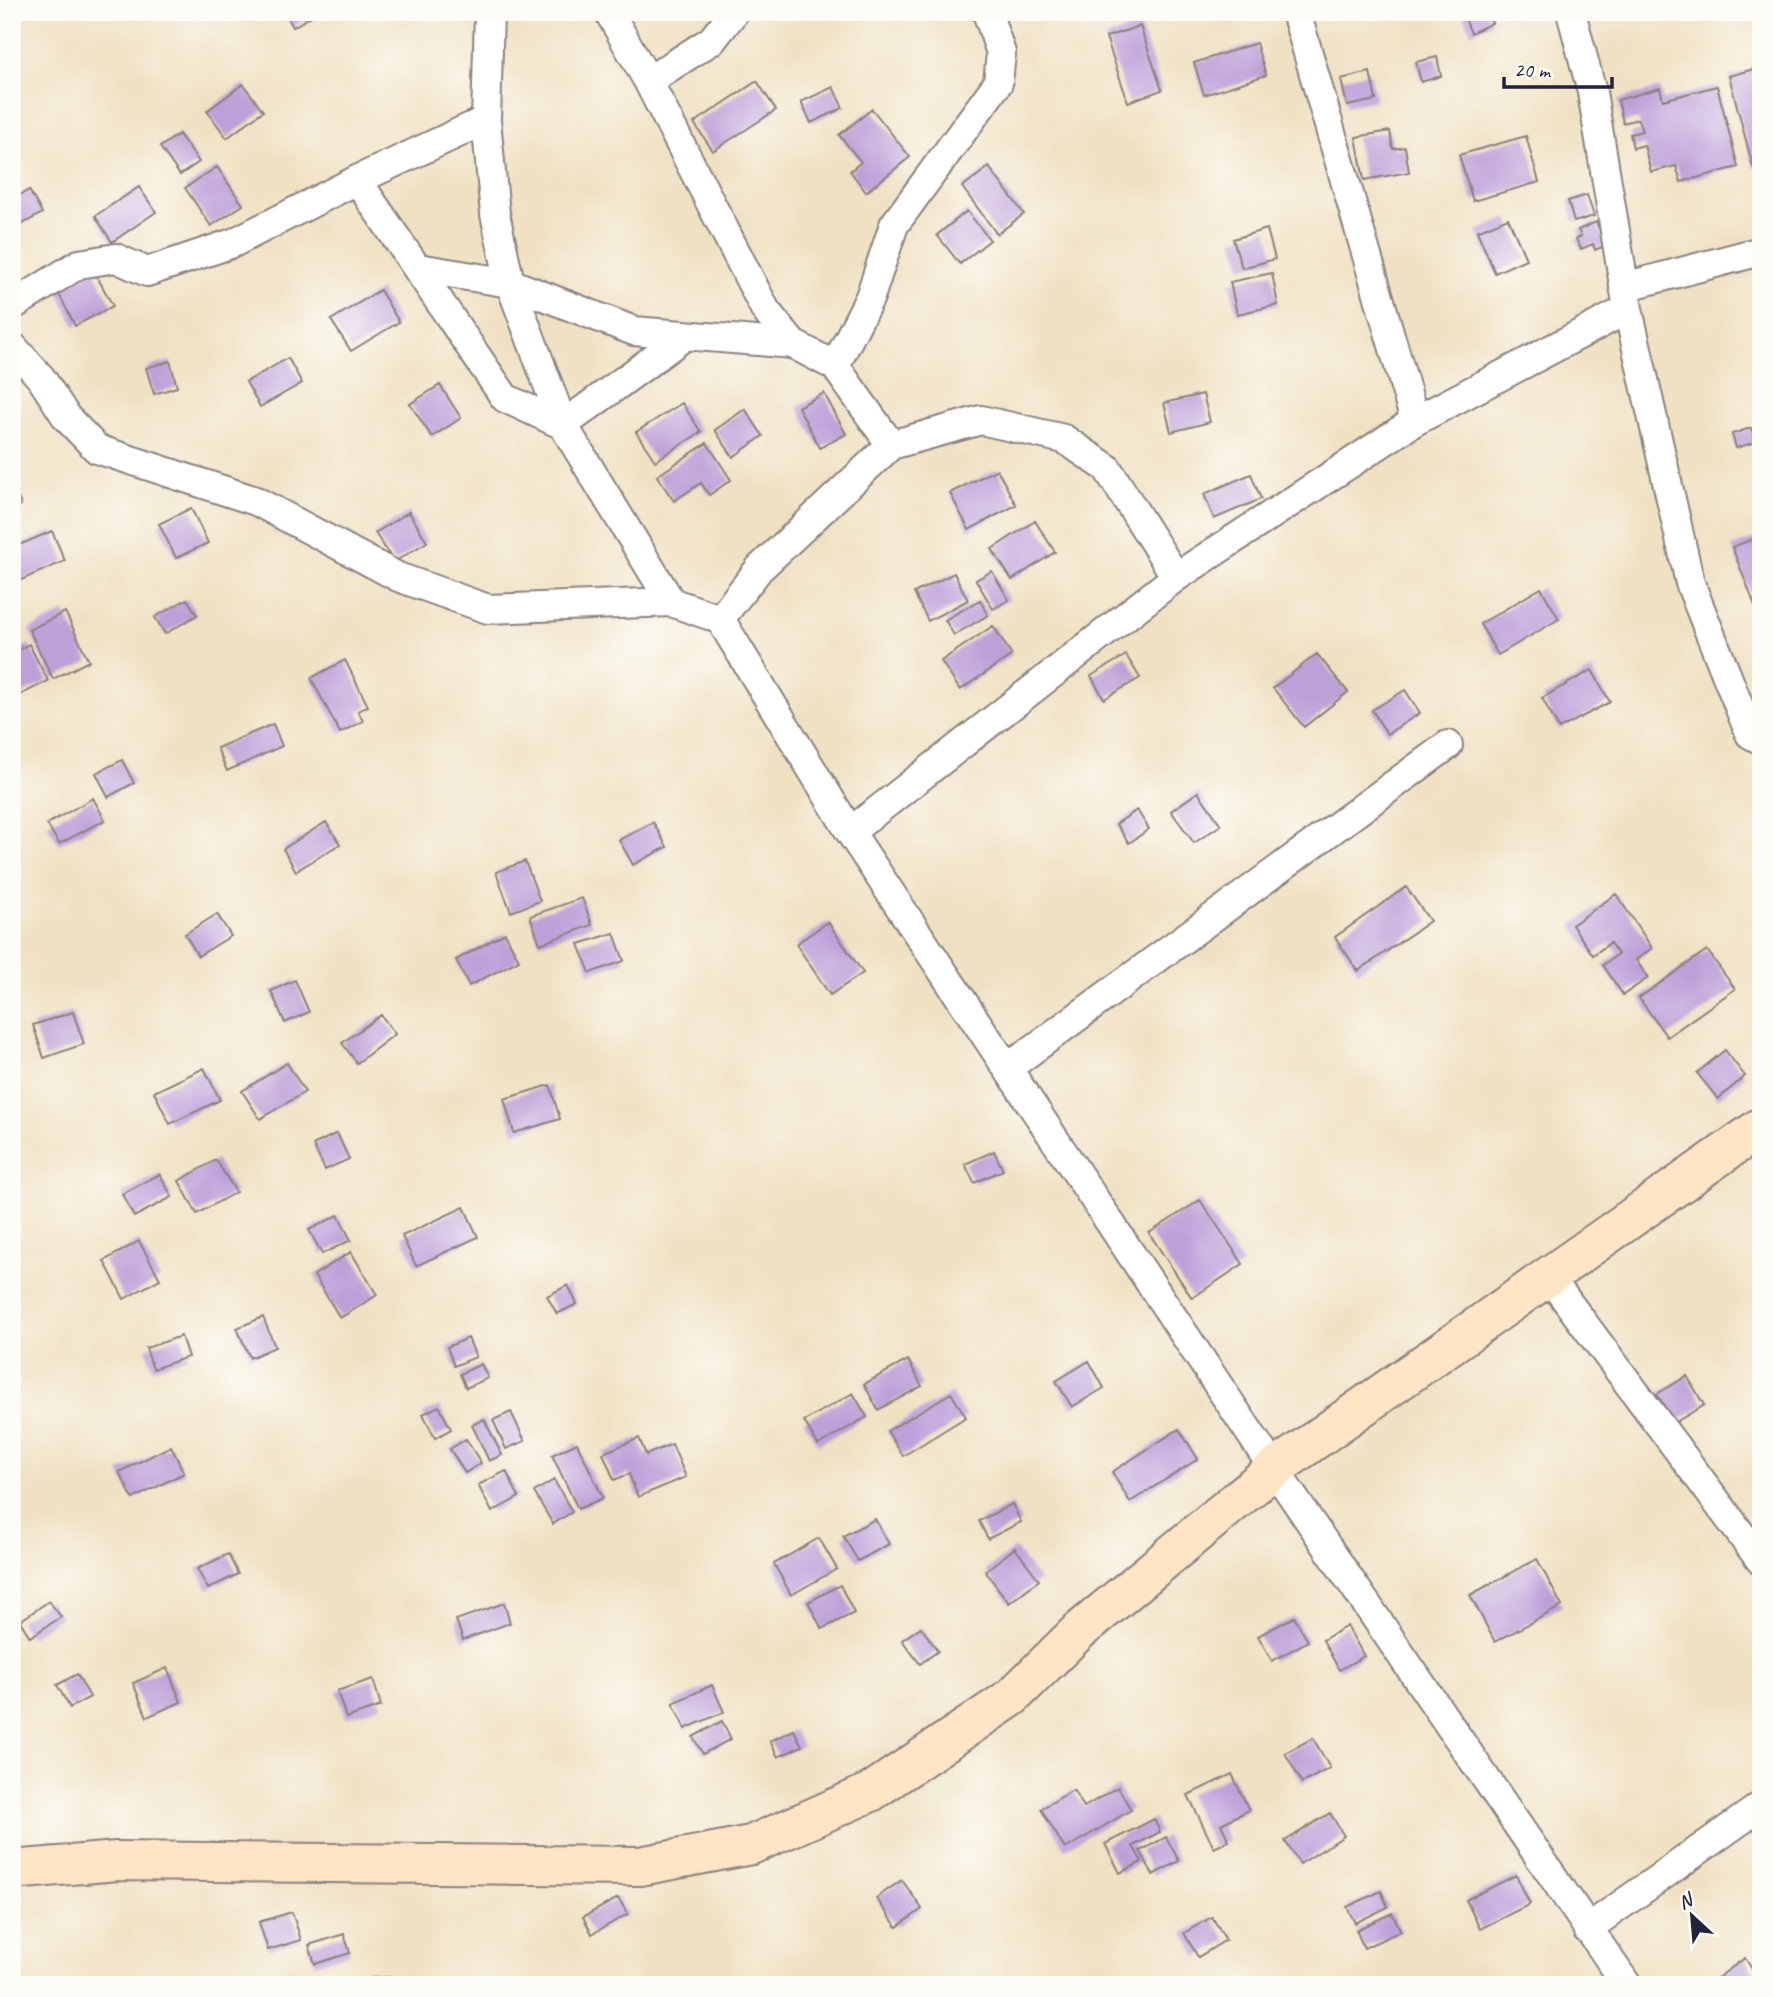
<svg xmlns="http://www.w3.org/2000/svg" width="1773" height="1997" font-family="Caveat,sans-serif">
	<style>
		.building { fill: #bea0d9 }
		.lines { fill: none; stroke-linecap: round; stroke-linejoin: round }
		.street-casing { stroke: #89827e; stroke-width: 32 }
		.secondary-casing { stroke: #89827e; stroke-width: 42 }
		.street { stroke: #fff; stroke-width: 28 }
		.secondary { stroke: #ffe4c6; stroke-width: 38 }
	</style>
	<rect width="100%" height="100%" fill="#fdfcf7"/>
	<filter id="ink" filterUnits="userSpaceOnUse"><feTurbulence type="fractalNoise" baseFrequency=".0143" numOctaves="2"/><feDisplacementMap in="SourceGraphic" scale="14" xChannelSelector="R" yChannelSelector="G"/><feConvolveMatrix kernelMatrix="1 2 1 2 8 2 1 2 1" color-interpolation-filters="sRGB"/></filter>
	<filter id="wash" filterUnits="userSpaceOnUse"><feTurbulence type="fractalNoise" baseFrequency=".00686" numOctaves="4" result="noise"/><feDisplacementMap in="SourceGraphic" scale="28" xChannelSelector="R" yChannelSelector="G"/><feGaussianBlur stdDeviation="1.57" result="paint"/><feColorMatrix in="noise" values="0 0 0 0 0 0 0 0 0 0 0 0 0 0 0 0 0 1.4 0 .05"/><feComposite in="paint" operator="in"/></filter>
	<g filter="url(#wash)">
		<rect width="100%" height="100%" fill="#f0e1c2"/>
		<g id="blocks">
			<path class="building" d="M285,12H318L293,27Z
				M1462,12H1487L1492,23L1471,33Z
				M1140,26L1162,90L1128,102L1106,37Z
				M1256,43L1266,75L1204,95L1194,63Z
				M1437,57L1441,76L1421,82L1416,62Z
				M1761,67V165L1753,167L1729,76Z
				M1370,72L1376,100L1347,106L1341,79Z
				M757,81L776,110L713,151L694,123Z
				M243,84L263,111L227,138L207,111Z
				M1717,86L1738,167L1681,182L1676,166L1651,172L1644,145L1633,148L1630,134L1642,131L1638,119L1623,123L1618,100L1660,88L1663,100Z
				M833,87L843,108L811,123L801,102Z
				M872,109L910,157L866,192L850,171L861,162L839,135Z
				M1390,131L1393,149L1405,147L1409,172L1364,180L1356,137Z
				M179,134L199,162L180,175L160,147Z
				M1526,136L1539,182L1473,201L1459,155Z
				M217,167L243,205L211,226L185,188Z
				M989,167L1024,214L997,234L962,187Z
				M139,187L156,212L112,242L95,216Z
				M29,190L42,213L12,230V199Z
				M1587,195L1594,216L1574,222L1568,201Z
				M967,211L990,240L960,264L937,235Z
				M1508,218L1526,259L1495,273L1477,231Z
				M1596,222L1607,245L1595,250L1593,244L1581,249L1576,239L1581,236L1578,230Z
				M1267,229L1275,259L1242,268L1233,239Z
				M94,271L113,306L75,326L57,290Z
				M1272,273L1278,305L1237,314L1230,282Z
				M380,290L399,322L351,351L331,320Z
				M288,358L302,383L260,407L246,382Z
				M170,361L177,387L154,394L146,368Z
				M440,385L461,418L432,437L410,404Z
				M824,393L846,434L820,448L798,407Z
				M1203,394L1210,422L1171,432L1164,403Z
				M682,403L701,432L655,461L636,432Z
				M745,409L763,436L733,457L715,430Z
				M1751,428L1756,442L1736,448L1732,434Z
				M707,443L731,480L709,495L701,483L674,501L657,476Z
				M997,469L1016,505L969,530L950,493Z
				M1251,474L1261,499L1214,519L1204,494Z
				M12,485L21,505L12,510Z
				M191,508L208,543L176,558L159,524Z
				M409,512L427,542L394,562L375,533Z
				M1035,521L1055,552L1012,580L992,549Z
				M52,531L65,561L12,584V548Z
				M1761,536V621L1732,547Z
				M992,571L1009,600L993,609L976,580Z
				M954,573L968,600L928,621L914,593Z
				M1541,588L1559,619L1498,655L1480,624Z
				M187,599L197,615L165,634L155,617Z
				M980,600L988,615L954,635L945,620Z
				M65,612L89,661L53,679L29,630Z
				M993,626L1012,655L960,690L941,661Z
				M29,644L48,681L12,699V653Z
				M1317,654L1348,692L1304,727L1273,688Z
				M1126,655L1140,678L1104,699L1091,676Z
				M345,660L368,706L358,711L363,721L340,733L311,678Z
				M1592,670L1610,702L1559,729L1542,698Z
				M1405,690L1420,713L1387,734L1372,710Z
				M273,724L282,746L227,771L217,748Z
				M122,760L134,783L108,797L96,773Z
				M1198,792L1221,825L1194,843L1171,811Z
				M93,798L105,820L59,844L47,824Z
				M1137,810L1149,829L1129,843L1116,824Z
				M326,822L340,844L296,871L283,849Z
				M653,822L667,847L633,865L619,840Z
				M525,861L540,901L511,912L496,872Z
				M1406,887L1430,921L1358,971L1335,937Z
				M1616,894L1652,948L1636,960L1648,978L1623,995L1603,965L1618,954L1610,943L1593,955L1572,925Z
				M582,898L592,925L540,944L530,916Z
				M217,914L231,936L198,956L185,934Z
				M828,922L863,973L830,995L796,944Z
				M505,933L519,960L469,986L456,960Z
				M614,933L624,961L590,973L579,944Z
				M1707,950L1735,989L1667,1037L1639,998Z
				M295,980L309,1012L285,1023L271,991Z
				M73,1012L84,1044L44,1058L33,1025Z
				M381,1015L395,1034L357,1063L342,1043Z
				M1725,1050L1745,1076L1718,1099L1697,1073Z
				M287,1063L305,1092L260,1119L242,1091Z
				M204,1068L220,1100L170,1124L154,1092Z
				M550,1085L560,1119L514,1133L504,1099Z
				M337,1133L349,1159L325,1170L313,1145Z
				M994,1151L1003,1170L974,1183L965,1164Z
				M216,1160L236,1192L197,1214L179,1181Z
				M160,1174L172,1197L134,1217L122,1194Z
				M1200,1200L1243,1264L1192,1298L1149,1233Z
				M464,1207L478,1237L416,1266L402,1236Z
				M338,1215L351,1240L322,1254L309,1230Z
				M139,1241L160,1279L124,1299L104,1261Z
				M351,1252L377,1295L340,1318L314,1275Z
				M568,1285L577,1304L557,1314L547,1296Z
				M263,1317L275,1347L250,1358L237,1328Z
				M181,1336L188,1357L153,1369L146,1348Z
				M468,1338L476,1357L454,1366L447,1347Z
				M908,1360L922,1386L878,1410L864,1384Z
				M1089,1361L1104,1388L1072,1407L1056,1381Z
				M481,1364L488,1378L466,1388L460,1374Z
				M1687,1376L1704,1405L1674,1423L1657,1394Z
				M853,1393L867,1417L818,1445L804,1421Z
				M951,1393L966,1417L903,1456L887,1431Z
				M439,1406L451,1429L435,1438L423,1414Z
				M511,1412L525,1441L506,1449L493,1420Z
				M484,1419L502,1455L489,1461L472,1425Z
				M1179,1429L1198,1459L1130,1502L1112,1472Z
				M639,1438L646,1455L672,1444L686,1477L638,1497L629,1474L614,1480L603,1453Z
				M466,1439L481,1463L465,1473L450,1449Z
				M577,1443L603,1498L578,1509L552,1455Z
				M171,1446L184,1473L133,1499L119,1472Z
				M506,1471L519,1497L492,1512L478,1485Z
				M554,1480L572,1512L553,1524L534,1492Z
				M1012,1504L1021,1522L988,1539L979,1521Z
				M875,1519L889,1544L858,1561L843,1536Z
				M819,1538L837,1569L791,1595L774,1564Z
				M1015,1548L1039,1580L1009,1603L985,1571Z
				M228,1554L238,1574L208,1589L197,1569Z
				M1537,1559L1562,1606L1495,1642L1470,1595Z
				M840,1585L854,1613L822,1629L808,1602Z
				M49,1601L61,1617L30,1637L20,1621Z
				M504,1603L510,1623L463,1640L456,1620Z
				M1294,1617L1308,1641L1272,1661L1258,1636Z
				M1347,1626L1364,1656L1339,1670L1323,1640Z
				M921,1627L938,1651L920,1664L902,1640Z
				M167,1668L181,1702L147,1717L133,1683Z
				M77,1674L90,1697L70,1708L57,1685Z
				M373,1679L381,1706L346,1718L337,1691Z
				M712,1685L724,1712L685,1729L673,1703Z
				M722,1721L731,1739L703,1754L693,1737Z
				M794,1730L802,1746L778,1757L770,1741Z
				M1313,1738L1330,1768L1302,1783L1285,1753Z
				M1232,1774L1249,1810L1221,1824L1229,1841L1214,1848L1188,1795Z
				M1118,1787L1131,1810L1065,1849L1041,1809L1073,1790L1084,1807Z
				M1330,1813L1344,1836L1300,1864L1285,1841Z
				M1154,1819L1160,1832L1133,1846L1142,1862L1120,1873L1105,1844Z
				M1166,1837L1179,1861L1153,1875L1140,1851Z
				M1516,1875L1530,1904L1480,1929L1466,1900Z
				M902,1880L922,1909L897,1927L876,1898Z
				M1381,1891L1388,1907L1355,1923L1347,1907Z
				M618,1898L628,1914L592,1934L583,1917Z
				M292,1912L301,1940L268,1950L259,1922Z
				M1392,1913L1401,1931L1364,1948L1356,1930Z
				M1212,1917L1226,1940L1198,1957L1184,1933Z
				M344,1934L350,1953L315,1964L309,1945Z
				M1745,1958L1761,1983L1708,1985Z
				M389,1977L390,1985H372L371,1978Z"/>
		</g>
	</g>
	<g filter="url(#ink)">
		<use href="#blocks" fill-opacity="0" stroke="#89827e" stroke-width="2"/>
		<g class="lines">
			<g class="street-casing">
				<path id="street" d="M489,12L486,120L495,214L510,283L563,425L671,602
					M609,12L648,81L766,311L793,344L835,366L891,445
					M1296,12L1415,421
					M1571,12L1592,92L1628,309L1690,583L1750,734L1761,740
					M648,81L712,40L734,12
					M357,180L505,398L563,425L686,335
					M418,268L510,283L634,331L793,344
					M1624,287L1761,251
					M12,306L79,264L116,258L147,272L233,243L357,180L486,120
					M12,346L41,378L67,418L97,449L256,501L398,577L488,609L671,602L720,619L850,832L1274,1469L1627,1985
					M835,366L870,297L894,225L998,83L1001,53L987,12
					M720,619L759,569L891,445L981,420L1064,439L1107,468L1176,577
					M850,832L1176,577L1415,421L1628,309
					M1009,1067L1448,745
					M1549,1277L1761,1561
					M1587,1929L1761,1806"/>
			</g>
			<g class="secondary-casing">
				<path id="secondary" d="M12,1870L117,1861L640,1866L751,1845L871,1792L1012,1697L1078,1632L1274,1469L1761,1127"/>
			</g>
			<use href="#street" class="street"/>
			<use href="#secondary" class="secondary"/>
		</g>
	</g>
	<rect width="1773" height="1997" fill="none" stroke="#fdfcf7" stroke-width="42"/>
	<g transform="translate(1692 1916) rotate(334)" stroke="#fdfcf7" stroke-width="5" paint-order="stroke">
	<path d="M0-5L12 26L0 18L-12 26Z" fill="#22223b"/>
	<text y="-10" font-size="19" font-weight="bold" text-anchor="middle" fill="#22223b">N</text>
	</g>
	<path d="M1504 77v10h108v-10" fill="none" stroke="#22223b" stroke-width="3.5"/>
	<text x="1514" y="77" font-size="21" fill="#22223b" stroke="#fdfcf7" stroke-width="5" paint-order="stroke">20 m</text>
</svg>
